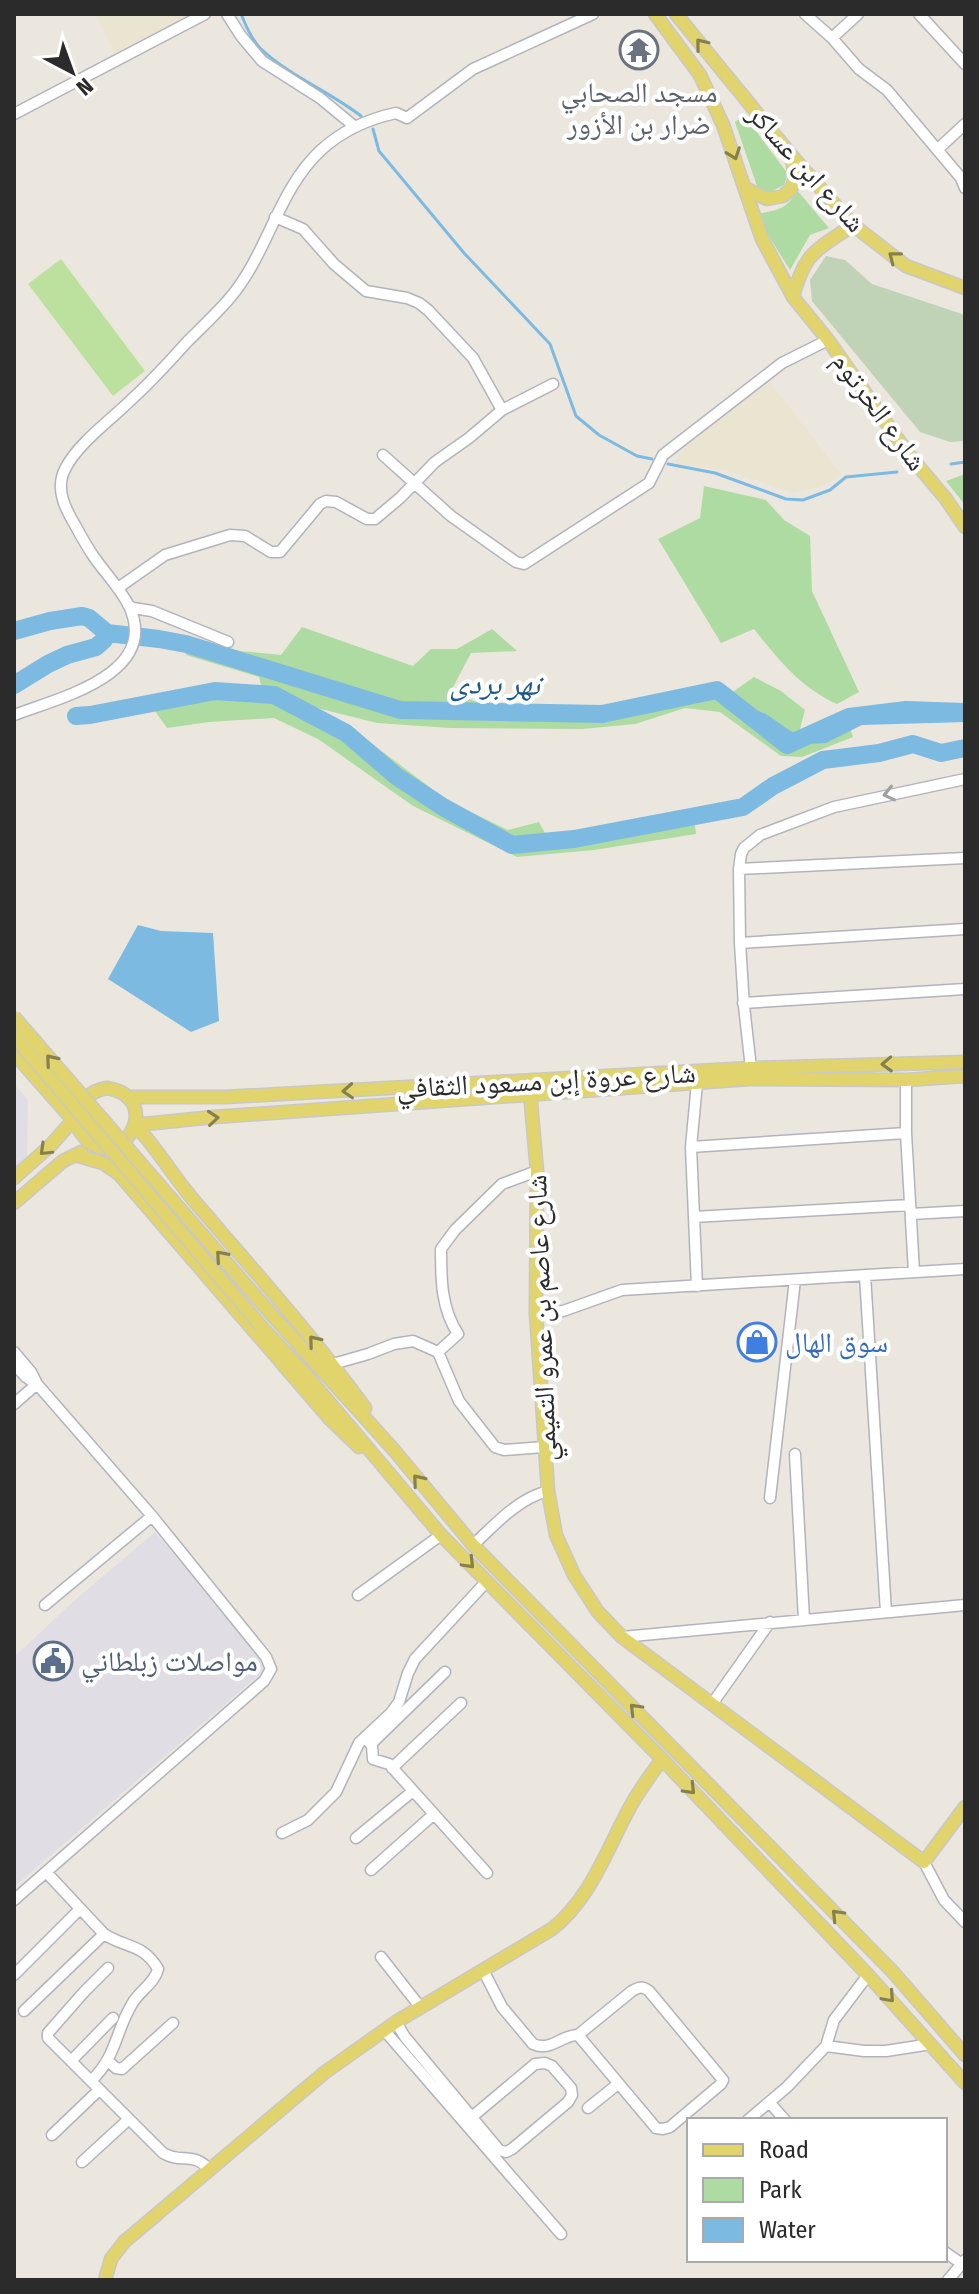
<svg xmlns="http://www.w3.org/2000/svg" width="979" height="2294" font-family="'Fira Sans Condensed','Noto Naskh Arabic',sans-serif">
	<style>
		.industrial { fill: #e0dee4 }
		.education { fill: #eae5d0 }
		.green { fill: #aedba1 }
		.cemetery { fill: #c1d3b7 }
		.pitch { fill: #bce19e }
		.water { fill: #7dbae1 }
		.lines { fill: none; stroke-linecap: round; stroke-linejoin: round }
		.stream { stroke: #7dbae1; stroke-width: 3 }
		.river { stroke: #7dbae1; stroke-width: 18 }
		.minor-casing { stroke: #b2b3bd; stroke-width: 13 }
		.major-casing { stroke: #c8c8c8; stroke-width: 15 }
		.minor { stroke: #fff; stroke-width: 10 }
		.major { stroke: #e1d46d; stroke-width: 12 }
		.major-bridge-casing { stroke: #c8c8c8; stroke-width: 15; stroke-linecap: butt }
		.major-bridge { stroke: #e1d46d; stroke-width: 12 }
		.oneway { stroke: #86804c }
		.oneway2 { stroke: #a0a0a0 }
		.labels { text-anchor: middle; stroke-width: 8; stroke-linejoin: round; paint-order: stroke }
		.worship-label { font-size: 28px; fill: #5b616d; stroke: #fff }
		.street-label { font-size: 28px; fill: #2b2b2b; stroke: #fff }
		.shop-label { font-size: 28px; fill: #366cbe; stroke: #fff; text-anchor: start }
		.service-label { font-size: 28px; fill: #4e5e75; stroke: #fff; text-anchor: start }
		.water-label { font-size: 30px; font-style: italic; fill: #1d588c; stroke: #fff }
	</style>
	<rect width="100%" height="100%" fill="#ebe7de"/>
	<path class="industrial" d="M14,1084L28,1100L27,1157L14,1169Z
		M155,1532L270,1665L14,1887V1657L75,1600Z"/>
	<path class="education" d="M95,14H195L115,54Z
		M767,378L841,474L822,487L793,493L728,471L675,464L682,448Z"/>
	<path class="green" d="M744,115L788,174L784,185L770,192H759L735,122Z
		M796,189L829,228L810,235L790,270L755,214C774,211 790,210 796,189Z
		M965,474V505L946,481Z
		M704,486L766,500L784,520L810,536L812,591L859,692L837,704C800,687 779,660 754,629L721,643L658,539L700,518Z
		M302,627L413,666L431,649H457L492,629L517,651L471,653L451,691L486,706L527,705L589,709L639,698L707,696L734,691L754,677L781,691L805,710L800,729L849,725L853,737L802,757L781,756L720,712L685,708L635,724L582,729L450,728L377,723L313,707L351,728L448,801L508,830L539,822L546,835L578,833L693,809L696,834L594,850L517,857L413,806L318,739L274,718L209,722L167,728L155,711L208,699H264L259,677L186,655L189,637L240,651L281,655Z"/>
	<path class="cemetery" d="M826,256L845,260L872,284L965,315V441L950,442L920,432L812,301L810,280Z"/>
	<path class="pitch" d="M61,259L145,371L113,396L28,284Z"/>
	<path class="water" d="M731,701L766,714L789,730L804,738L849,717L906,710L965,709V722L862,725L826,743L787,745Z
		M138,925L161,931L213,933L219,1021L191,1032L108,979Z"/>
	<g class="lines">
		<path class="stream" d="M241,14C246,26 251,38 260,48C288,75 330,92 361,116
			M373,129L379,151L464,253L550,344L576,416L599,435L637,456L652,459
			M668,464L715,473L786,499L803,500L830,490L846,477L897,472
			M951,464L965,462"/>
		<path class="river" d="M14,631L50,621L82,616L89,618L107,633L159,639L186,644L400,710L602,714L717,690L787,745L849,717L906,710L965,712
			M14,685L48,664L67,655L96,647L104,640L107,633
			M76,716L90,715L215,691L274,695L346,733L396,776L443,807L512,845L574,839L743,807L773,786L823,760L879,753L913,744L941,753L965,748"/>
		<g class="minor-casing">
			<path id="minor" d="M227,14L241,36L262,61L320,98L354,126
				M805,14L832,38L859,69L887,90L961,178L965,188
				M919,14L965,64
				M832,38L858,14
				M14,114L205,14
				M938,149L965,124
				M275,217L303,229L334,264L366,291L407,298L419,303L428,310L473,358L502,410
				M383,455L451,516L516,562L524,564L649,483L663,455L782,363L828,340
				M118,588L165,555L230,535L245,536L271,552H280L320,504L326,501L336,502L367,519H375L400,498L435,462L469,438L502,410L553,384
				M128,605L133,608L152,611L228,642
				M14,715C59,698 161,674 129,606C120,588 105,573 94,557C87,547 81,536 75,525C65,508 55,489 65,469C78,443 112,419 132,399C152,381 169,362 187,342C201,328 216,314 229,299C268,254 277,191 321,150C343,130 368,119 396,113L407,118L473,69L593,14
				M739,869L965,858
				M740,943L965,929
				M743,1003L965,989
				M751,1068L744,1006L740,943L739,869L741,854L744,848L760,835L834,807L965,779
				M906,1080V1133L914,1272
				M691,1147L906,1133
				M911,1214L965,1211
				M694,1217L910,1205
				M865,1275L886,1612
				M697,1286L691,1147L697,1083
				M536,1313L563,1311L622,1290L965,1269
				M14,1352L31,1372L37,1384L152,1516L266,1657L271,1669L264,1681L14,1900
				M438,1352L459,1401L495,1447L504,1450L544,1447
				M14,1364L26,1377L35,1383
				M333,1364L368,1354L394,1344L413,1341L438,1352L458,1334C441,1308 441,1279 441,1249L455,1230L502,1184L537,1171
				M14,1404L37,1384
				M795,1454L804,1619
				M770,1498L795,1280
				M473,1545C496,1524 517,1499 548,1491
				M358,1595L441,1535
				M45,1605L152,1516
				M622,1637L965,1605
				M712,1704L770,1622
				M365,1737L372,1746L373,1759L389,1764L487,1873
				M371,1744L445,1672
				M392,1768L461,1703
				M282,1833L308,1820L336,1792L359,1743L391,1713L399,1702L408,1673L415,1659L487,1581
				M356,1838L413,1791
				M924,1862L944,1900L965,1922
				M371,1870L434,1814
				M46,1872L104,1934C125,1948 143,1943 158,1969C155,1983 139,1991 132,2004C115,2032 117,2056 91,2081
				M381,1957L421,2008
				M108,1968L84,1992L48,2033V2038L163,2153C181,2164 192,2151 209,2169
				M483,1970L502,2007L533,2044C551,2052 561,2035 578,2035L632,1991C639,1987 642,1986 649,1991L723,2080L721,2084L670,2127L663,2129L656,2128L578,2035
				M14,1975L80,1909
				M24,2011L104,1934
				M396,2022L405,2037L499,2150L506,2152L512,2149L568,2102L572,2095L571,2088L552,2066L545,2063L535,2064L473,2116
				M384,2030L561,2234
				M826,2046L864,2051H886L931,2044
				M71,2061L113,2018
				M108,2061L116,2068L122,2069L173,2023
				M769,2102L785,2120
				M588,2108L618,2084
				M748,2120L787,2087L826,2046L834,2020L868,1975
				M52,2135L99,2090
				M82,2162L129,2119
				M945,2252L962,2264
				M948,2280L965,2260"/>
		</g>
		<g class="major-casing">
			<path id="major" d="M655,14L700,75L723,125L762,239L793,297L828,340L909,455L946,499L965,527
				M676,14L792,156L853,225L906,266L965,288
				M745,188L767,199L783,196L791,189L795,178L792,158
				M793,297C805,251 817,250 853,225
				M14,1053L73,1120L51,1145L14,1178
				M529,1081L537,1171L536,1313L548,1491L556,1535L574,1575L598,1612L622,1637L924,1862L965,1807
				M107,1088C164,1097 125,1171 88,1141C82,1135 77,1127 73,1120C81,1103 87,1091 107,1088Z
				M127,1097H225L751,1068L965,1062
				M135,1125L214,1117L750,1079L906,1080L965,1076
				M135,1125C158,1149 174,1178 196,1203C253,1270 313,1336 365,1408
				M75,1155L103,1163L119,1174L329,1418L359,1447
				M14,1203L63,1161L81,1152
				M272,1315L393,1449L473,1545L892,1971L965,2055
				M261,1326L308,1377L441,1535L662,1759L868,1975L965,2083
				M105,2280L111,2259L124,2242L324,2073L396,2022L552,1929C591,1898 607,1849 630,1807C639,1790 651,1775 662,1759"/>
		</g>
		<use href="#minor" class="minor"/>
		<use href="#major" class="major"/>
		<g class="major-bridge-casing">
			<path id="major-bridge" d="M14,1017L272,1315
				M14,1036L261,1326"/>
		</g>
		<use href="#major-bridge" class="major-bridge"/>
	</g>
	<defs><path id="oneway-chevron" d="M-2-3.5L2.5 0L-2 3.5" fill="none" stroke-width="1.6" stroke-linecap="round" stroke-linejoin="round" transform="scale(2)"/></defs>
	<g class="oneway">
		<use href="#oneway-chevron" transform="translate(701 44) rotate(-129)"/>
		<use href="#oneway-chevron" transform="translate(734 154) rotate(70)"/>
		<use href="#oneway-chevron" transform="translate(894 257) rotate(-142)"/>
		<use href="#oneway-chevron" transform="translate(51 1060) rotate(-130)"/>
		<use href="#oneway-chevron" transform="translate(887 1064) rotate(178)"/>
		<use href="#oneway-chevron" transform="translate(348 1091) rotate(177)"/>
		<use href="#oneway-chevron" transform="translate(213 1118) rotate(-5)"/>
		<use href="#oneway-chevron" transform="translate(45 1150) rotate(136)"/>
		<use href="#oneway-chevron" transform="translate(221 1256) rotate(-131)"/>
		<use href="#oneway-chevron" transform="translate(314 1341) rotate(-130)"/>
		<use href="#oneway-chevron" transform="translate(418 1480) rotate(-130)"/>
		<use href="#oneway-chevron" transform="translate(469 1563) rotate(46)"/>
		<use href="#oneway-chevron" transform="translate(635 1709) rotate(-134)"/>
		<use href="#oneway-chevron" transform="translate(690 1789) rotate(46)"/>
		<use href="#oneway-chevron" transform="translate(837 1915) rotate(-134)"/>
		<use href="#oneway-chevron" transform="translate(889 1997) rotate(48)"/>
	</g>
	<use class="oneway2" href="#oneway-chevron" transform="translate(889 794) rotate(167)"/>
	<defs>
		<g id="temple-ring" transform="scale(2)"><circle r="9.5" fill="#fff" stroke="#6b7280" stroke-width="1.5"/><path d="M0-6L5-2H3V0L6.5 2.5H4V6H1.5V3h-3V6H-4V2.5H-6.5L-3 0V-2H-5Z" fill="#6b7280"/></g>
		<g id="shop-ring" transform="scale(2)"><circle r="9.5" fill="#fff" stroke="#3f7fe0" stroke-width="1.5"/><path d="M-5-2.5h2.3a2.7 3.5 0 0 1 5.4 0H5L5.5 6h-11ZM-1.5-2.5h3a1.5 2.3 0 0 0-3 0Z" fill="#3f7fe0"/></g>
		<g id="civic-ring" transform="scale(2)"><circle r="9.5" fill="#fff" stroke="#5c6f8a" stroke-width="1.5"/><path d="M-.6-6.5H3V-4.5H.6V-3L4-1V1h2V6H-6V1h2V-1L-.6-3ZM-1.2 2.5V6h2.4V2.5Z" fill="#5c6f8a"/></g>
	</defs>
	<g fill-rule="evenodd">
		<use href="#temple-ring" x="639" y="50"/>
		<use href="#shop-ring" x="757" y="1342"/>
		<use href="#civic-ring" x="53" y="1661"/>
	</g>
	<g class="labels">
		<g class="worship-label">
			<text x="639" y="102">مسجد الصحابي<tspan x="639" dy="32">ضرار بن الأزور</tspan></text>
		</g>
		<g class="street-label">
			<text transform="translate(807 168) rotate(48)" y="10">شارع ابن عساكر</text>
			<text transform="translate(880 411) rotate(54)" y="10">شارع الخرتوم</text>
			<text transform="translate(546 1080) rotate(-3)" y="10">شارع عروة إبن مسعود الثقافي</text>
			<text transform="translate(541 1318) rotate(-92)" y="10">شارع عاصم بن عمرو التميمي</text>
		</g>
		<g class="shop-label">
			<text x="785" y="1352">سوق الهال</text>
		</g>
		<g class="service-label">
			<text x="81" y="1671">مواصلات زبلطاني</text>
		</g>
		<g class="water-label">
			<text transform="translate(495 684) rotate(1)" y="10">نهر بردى</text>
		</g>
	</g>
	<rect width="979" height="2294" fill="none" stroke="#2b2b2b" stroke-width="32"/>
	<rect x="687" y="2118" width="260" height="144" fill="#ffffff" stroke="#aaaaaa" stroke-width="2"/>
	<rect x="703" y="2144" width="40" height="12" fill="#e1d46d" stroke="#aaaaaa" stroke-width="2"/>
	<text x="759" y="2158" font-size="24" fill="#2b2b2b">Road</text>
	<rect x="703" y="2178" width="40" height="24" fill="#aedba1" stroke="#aaaaaa" stroke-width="2"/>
	<text x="759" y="2198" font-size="24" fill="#2b2b2b">Park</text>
	<rect x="703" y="2218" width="40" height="24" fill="#7dbae1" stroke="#aaaaaa" stroke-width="2"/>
	<text x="759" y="2238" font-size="24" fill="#2b2b2b">Water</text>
	<g transform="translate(72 72) rotate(139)" stroke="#ffffff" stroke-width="6" paint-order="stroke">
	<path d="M0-6L14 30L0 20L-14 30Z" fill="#2b2b2b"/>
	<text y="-12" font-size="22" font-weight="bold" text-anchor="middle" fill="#2b2b2b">N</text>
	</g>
</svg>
